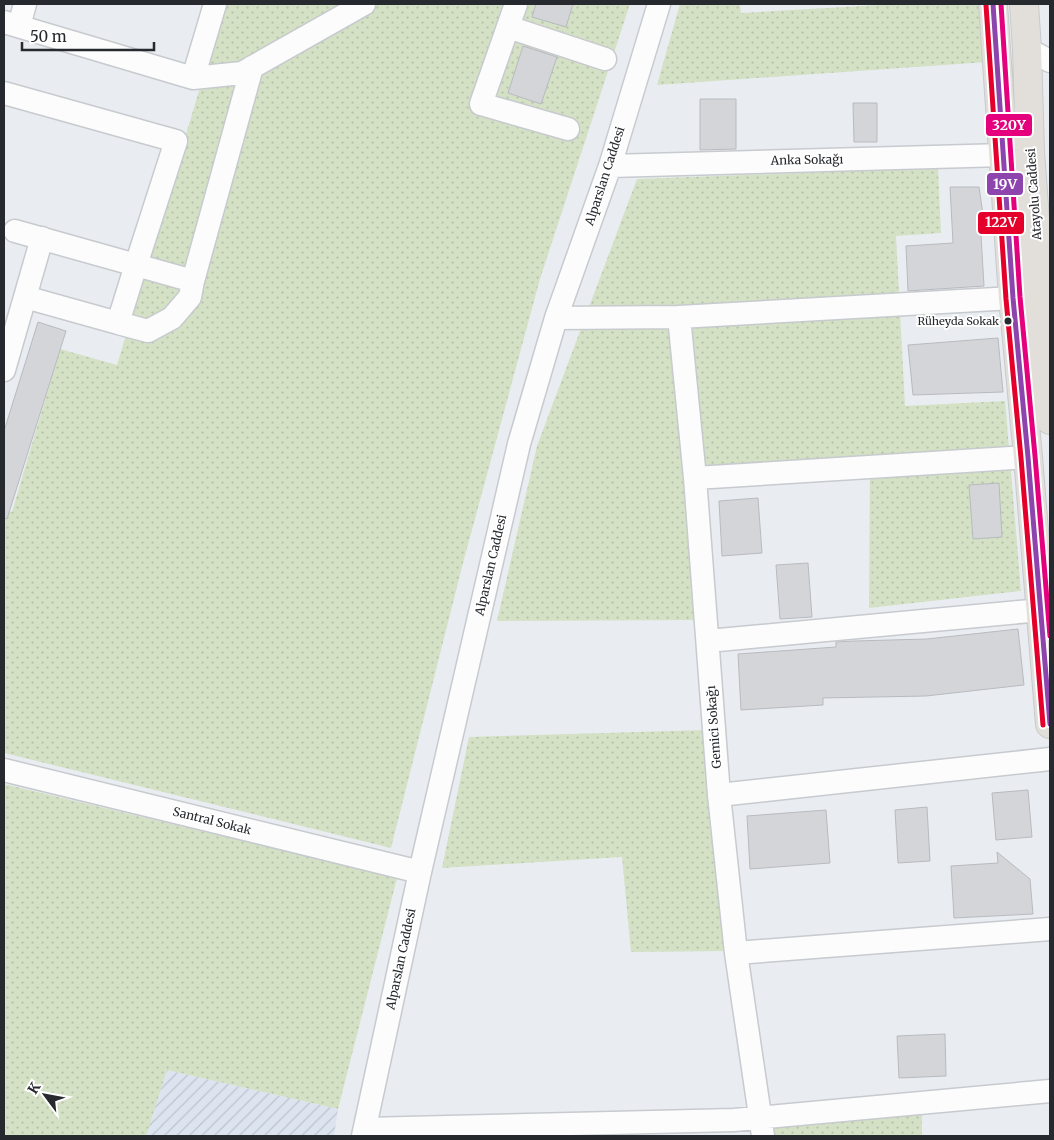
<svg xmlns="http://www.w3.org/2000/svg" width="1054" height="1140" font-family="Merriweather,serif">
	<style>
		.industrial { fill: url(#industrial-furrows) }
		.grass { fill: url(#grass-dots) }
		.building { fill: #d3d5d9; stroke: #b8babf }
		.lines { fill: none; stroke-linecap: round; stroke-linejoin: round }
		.minor-casing { stroke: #c7cace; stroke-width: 25 }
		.major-casing { stroke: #c7cacc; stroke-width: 30 }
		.minor { stroke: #fcfcfd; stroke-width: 22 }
		.major { stroke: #e2dfda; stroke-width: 28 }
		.bus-1-casing { stroke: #fff; stroke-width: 9 }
		.bus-2-casing { stroke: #fff; stroke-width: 9 }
		.bus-3-casing { stroke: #fff; stroke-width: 9 }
		.bus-1 { stroke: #8e44ad; stroke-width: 5 }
		.bus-2 { stroke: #e4002b; stroke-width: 5 }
		.bus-3 { stroke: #e5007d; stroke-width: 5 }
		.bus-dot { fill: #26292d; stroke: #fff; stroke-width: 2 }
		.labels { text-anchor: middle; stroke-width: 4; stroke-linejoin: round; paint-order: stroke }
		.bus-label { font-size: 11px; fill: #26292d; stroke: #fff; text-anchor: end }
		.street-label { font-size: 12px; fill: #26292d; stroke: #fff }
		.line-badge { stroke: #fff; stroke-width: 2 }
		.badge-label { font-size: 14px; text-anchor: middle; font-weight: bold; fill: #fff }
	</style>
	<defs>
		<pattern id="industrial-furrows" width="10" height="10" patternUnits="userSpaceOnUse" patternTransform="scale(1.25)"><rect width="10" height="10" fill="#dce4f0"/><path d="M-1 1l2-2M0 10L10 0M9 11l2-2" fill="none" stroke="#bdc4ce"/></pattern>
		<pattern id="grass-dots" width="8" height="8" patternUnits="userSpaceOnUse" patternTransform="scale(1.25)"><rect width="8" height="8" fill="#d4e1c5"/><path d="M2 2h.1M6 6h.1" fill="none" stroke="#b6c1aa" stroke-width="1.8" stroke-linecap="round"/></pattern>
	</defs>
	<rect width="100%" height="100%" fill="#e9edf2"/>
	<path class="industrial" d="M167,1070L338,1109L334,1136H146Z"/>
	<path class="grass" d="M225,4H630L540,279L463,563L391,848L4,753V510L12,512L60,349L117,365Z
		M680,4H740L741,13L896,4H985L987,62L657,85Z
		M938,168L941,233L896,236L905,406L1005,401L1021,591L869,608L870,459L686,472L700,620L497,621L537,446L637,179Z
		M706,730L727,951L631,952L622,857L442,868L469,737Z
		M4,784L397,878L338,1109L167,1070L146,1136H4Z
		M922,1114V1136H775L774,1124Z"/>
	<path class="building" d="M536,4H573L566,27L532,17Z
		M523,46L557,57L541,104L508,93Z
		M700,99H736V149L700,150Z
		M853,103H877V142H854Z
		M950,187H979L986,235H981L984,286L908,291L906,246L953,243Z
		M38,322L66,331L7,519L4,518V431Z
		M998,338L1003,392L913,395L908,345Z
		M999,483L1002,537L973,539L969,485Z
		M758,498L762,553L722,556L719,501Z
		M808,563L812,617L780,619L776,565Z
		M1018,629L1024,685L926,696L823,698V705L741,710L738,654L836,647V642L854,641L927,639Z
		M1028,790L1032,837L996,840L992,793Z
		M927,807L930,861L898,863L895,810Z
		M826,810L830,863L750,869L747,816Z
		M997,852L1030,879L1033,914L954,918L951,866L998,863Z
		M945,1034L946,1076L899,1078L897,1036Z"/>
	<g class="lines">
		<g class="minor-casing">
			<path id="minor" d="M516,4L481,104L568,129
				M4,22L193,78L242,73L364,4
				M19,26L25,4
				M508,27L605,59
				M1027,49L1050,61
				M193,78L215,4
				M4,93L176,141L136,265L15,231
				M610,166L1004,155
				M193,281L252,67
				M25,297L118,323L136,265L193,281L190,297L172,318L148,331L118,323
				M679,317L695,478L719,795L736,953L763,1136
				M556,318L679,317L1013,298L1029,296
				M4,370L42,238
				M695,478L1028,457
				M708,641L1041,610
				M4,770L420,872
				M719,795L1050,759
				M736,953L1050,929
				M365,1129L734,1120L1050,1091
				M363,1136L420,872L519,444L556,318L610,166L659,4"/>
		</g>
		<g class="major-casing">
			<path id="major" d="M993,4L1013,298L1028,457L1050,724
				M1024,4L1027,49L1030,152L1050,420"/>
		</g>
		<use href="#minor" class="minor"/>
		<use href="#major" class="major"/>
		<g class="bus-1-casing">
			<path id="bus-1" d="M993,4L1013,298L1028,457L1050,724"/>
		</g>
		<g class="bus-2-casing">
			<path id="bus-2" d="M986,5L1006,299L1021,458L1043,725"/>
		</g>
		<g class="bus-3-casing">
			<path id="bus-3" d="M1001,4L1020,297L1035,456L1050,636"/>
		</g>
		<use href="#bus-1" class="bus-1"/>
		<use href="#bus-2" class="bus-2"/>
		<use href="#bus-3" class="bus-3"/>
	</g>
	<circle class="bus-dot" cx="1008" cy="321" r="4.5"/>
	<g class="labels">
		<g class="bus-label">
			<text x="999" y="325">Rüheyda Sokak</text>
		</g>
		<g class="street-label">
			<text transform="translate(807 160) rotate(-1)" y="4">Anka Sokağı</text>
			<text transform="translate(605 176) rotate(-72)" y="4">Alparslan Caddesi</text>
			<text transform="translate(1034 194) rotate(-94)" y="4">Atayolu Caddesi</text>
			<text transform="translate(491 565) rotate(-77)" y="4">Alparslan Caddesi</text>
			<text transform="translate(714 727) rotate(-94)" y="4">Gemici Sokağı</text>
			<text transform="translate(212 821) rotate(14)" y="4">Santral Sokak</text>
			<text transform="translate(401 959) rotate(-78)" y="4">Alparslan Caddesi</text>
		</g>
	</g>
	<g class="line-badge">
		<rect x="985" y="113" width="48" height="24" rx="5" fill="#e5007d"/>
		<rect x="986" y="172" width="38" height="24" rx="5" fill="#8e44ad"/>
		<rect x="977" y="211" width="48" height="24" rx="5" fill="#e4002b"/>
	</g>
	<g class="badge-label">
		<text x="1009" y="130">320Y</text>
		<text x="1005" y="189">19V</text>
		<text x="1001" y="227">122V</text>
	</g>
	<rect width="1054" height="1140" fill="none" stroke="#26292d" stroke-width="10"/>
	<g transform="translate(45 1095) rotate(302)" stroke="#ffffff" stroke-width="4" paint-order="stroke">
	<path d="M0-4L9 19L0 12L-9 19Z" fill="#26292d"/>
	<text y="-8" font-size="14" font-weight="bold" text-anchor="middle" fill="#26292d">K</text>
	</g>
	<path d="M22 42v8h132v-8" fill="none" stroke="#26292d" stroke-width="2.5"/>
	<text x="30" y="42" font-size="15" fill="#26292d" stroke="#ffffff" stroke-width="4" paint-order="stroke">50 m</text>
</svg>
